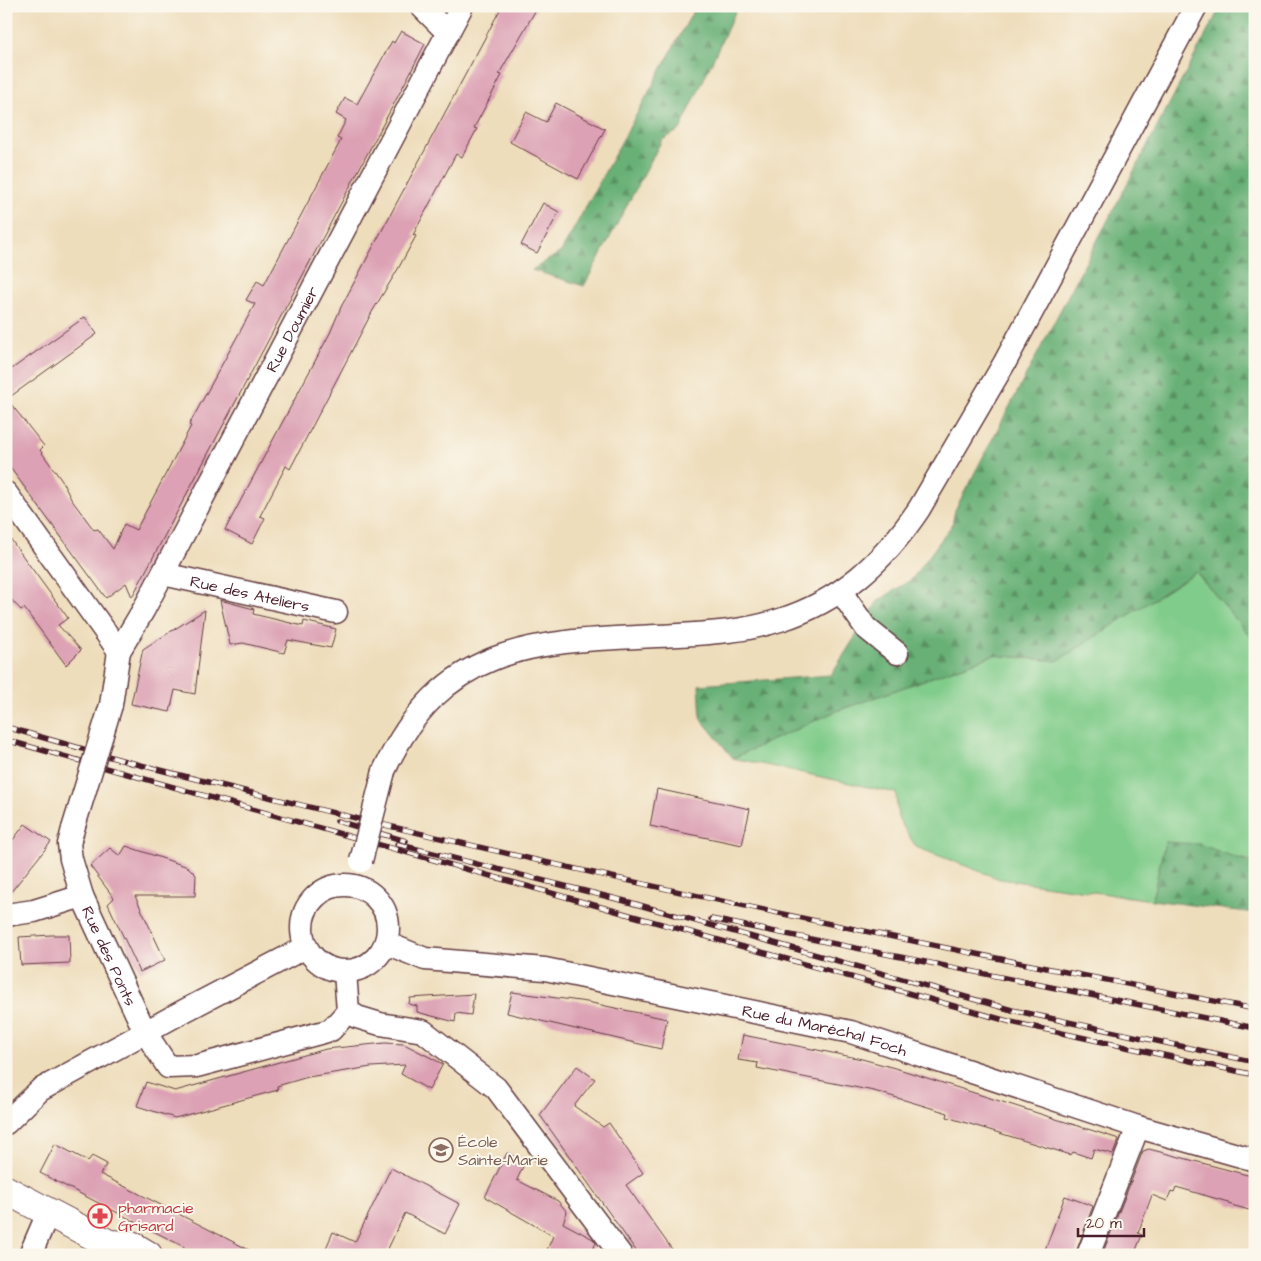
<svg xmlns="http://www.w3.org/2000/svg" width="1261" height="1261" font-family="'Architects Daughter',sans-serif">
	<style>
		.green { fill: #80cc8a; stroke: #65765a }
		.forest { fill: url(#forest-firs); stroke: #596850 }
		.building { fill: #dca1b4 }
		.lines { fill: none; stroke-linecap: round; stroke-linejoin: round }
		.minor-casing { stroke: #633c41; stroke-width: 25 }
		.major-casing { stroke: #633c41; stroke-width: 30 }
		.minor { stroke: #fff; stroke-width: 22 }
		.major { stroke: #fff; stroke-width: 28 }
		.rail-casing { stroke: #4a1f2b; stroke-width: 5.5 }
		.rail { stroke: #fbf7ec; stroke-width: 4; stroke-dasharray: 11; stroke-linecap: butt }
		.minor-bridge-casing { stroke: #633c41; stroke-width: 25; stroke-linecap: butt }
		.minor-bridge { stroke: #fff; stroke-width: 22 }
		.labels { text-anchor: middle; stroke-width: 4; stroke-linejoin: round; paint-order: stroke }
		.street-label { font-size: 16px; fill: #4a1f2b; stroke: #fbf7ec }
		.education-label { font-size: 16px; fill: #785e54; stroke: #fbf7ec; text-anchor: start }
		.health-label { font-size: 16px; fill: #be3a42; stroke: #fbf7ec; text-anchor: start }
	</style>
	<defs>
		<pattern id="forest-firs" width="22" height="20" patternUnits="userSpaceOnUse" patternTransform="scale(1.25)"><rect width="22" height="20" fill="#68b076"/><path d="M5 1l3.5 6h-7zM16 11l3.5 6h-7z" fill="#588f61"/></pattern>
	</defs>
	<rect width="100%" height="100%" fill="#fbf7ec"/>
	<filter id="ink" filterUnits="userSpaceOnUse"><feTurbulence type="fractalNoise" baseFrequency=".02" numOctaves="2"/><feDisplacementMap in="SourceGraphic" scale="10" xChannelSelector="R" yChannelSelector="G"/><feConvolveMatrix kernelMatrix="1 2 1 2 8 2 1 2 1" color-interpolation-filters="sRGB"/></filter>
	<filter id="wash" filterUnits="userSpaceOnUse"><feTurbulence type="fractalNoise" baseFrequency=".0096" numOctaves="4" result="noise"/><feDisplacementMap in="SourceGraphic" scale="20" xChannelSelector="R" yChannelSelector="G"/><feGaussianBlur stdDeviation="1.12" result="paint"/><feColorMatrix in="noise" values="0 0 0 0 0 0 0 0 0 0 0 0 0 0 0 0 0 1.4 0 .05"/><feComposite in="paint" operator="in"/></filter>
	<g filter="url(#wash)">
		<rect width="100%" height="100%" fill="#edb"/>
		<path class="green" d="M1196,572L1255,642V862L1165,842L1152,900L1000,879L916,847L898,818L896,793L733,758L834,712L994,655L1057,661Z"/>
		<path class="forest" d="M696,6H738L680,130L662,140L584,286L532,270L561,252Z
			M1221,6H1255V642L1196,572L1057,661L994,655L834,712L733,758L701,719L699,685L831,675L878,601L912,579L952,525L955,510Z
			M1165,842L1199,844L1251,863L1255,862V913L1152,900Z"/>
		<g id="blocks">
			<path class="building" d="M502,6H538L499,74L502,75L474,128L477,129L462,157L456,154L413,235L416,236L398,269L372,312L290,469L286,466L260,516L265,518L252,544L225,530L330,333L341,307Z
				M401,31L425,44L407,79L132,597L126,583L106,598L6,462V373L85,317L97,334L7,399L44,446L40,450L62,481L71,499L94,530L98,529L113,549L124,524L136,530L191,426L189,425L255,304L246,300L257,281L264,285L341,140L337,138L346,120L336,114L345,98L357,104L392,41L394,43Z
				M556,103L605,129L578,179L510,142L526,112L546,122Z
				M543,203L559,212L537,253L521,245Z
				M6,533L68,618L58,625L81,650L66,665L24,608L21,610L6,594Z
				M220,600L254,609L253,614L303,626L304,621L336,629L331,648L288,640L284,653L243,643L230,645Z
				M205,610L195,694L175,690L170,712L131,704L143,649Z
				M657,789L750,809L742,845L650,826Z
				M25,824L51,842L6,898V849Z
				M126,846L188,867L196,875L195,896H135L165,960L140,972L108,904L114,898L90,866L110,848L120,856Z
				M51,935H69L70,963L21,965L19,937Z
				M512,992L587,1002L667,1019L661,1049L507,1013Z
				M474,994L471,1015L456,1013L455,1022L417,1012V1006L409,1004L410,998Z
				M743,1035L862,1059L902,1070L1119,1139L1113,1154L1094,1149L1091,1158L1073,1152L1071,1155L947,1117L948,1113L874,1091L757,1068L758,1063L738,1060Z
				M385,1043L404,1044L443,1064L429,1090L401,1074L405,1065L371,1067L308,1077L277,1086L278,1090L175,1118L137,1106L146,1082L175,1091L326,1049Z
				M577,1066L595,1079L574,1106L603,1127L609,1123L643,1173L626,1185L676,1255H639L540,1115Z
				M55,1144L88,1161L92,1156L107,1164L100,1174L259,1255H200L40,1173Z
				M1149,1149L1255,1177V1209L1250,1207L1249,1210L1228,1204V1202L1176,1187L1174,1192L1171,1191L1167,1201L1152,1195L1138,1233L1142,1235L1134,1255H1102L1143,1151Z
				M507,1153L525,1162L517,1180L558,1201L567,1212L563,1223L593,1239L596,1243L590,1255H556L547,1250L553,1236L485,1197Z
				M391,1168L460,1204L445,1234L405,1213L385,1255H323L333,1232L355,1242Z
				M1065,1196L1093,1206L1075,1255H1043Z"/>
		</g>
	</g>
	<g filter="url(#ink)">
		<use href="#blocks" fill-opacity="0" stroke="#633c41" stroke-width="1"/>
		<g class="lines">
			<g class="minor-casing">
				<g id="minor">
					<path d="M421,6L448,33"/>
					<path d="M6,493L119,651"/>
					<path id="s1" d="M163,574L336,612"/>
					<path d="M841,592L866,628L897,653"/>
					<path id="s2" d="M111,705L119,651L144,609L462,6"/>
					<path d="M384,771C446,634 549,642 679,635C713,633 747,631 780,620C841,601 884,561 919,509L1005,362L1196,6"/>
					<path id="s3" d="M73,829L69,844L71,859L82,896L145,1032L168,1067L197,1066L331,1030L348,1011L345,972"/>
					<circle cx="345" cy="928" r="43"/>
					<path d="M6,915L34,911L82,896"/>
					<path id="s4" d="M386,943L425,959L545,969L851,1032L1138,1127L1255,1160"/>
					<path d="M348,1011L357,1017L380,1024L423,1031L496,1088L621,1255"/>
					<path d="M6,1123L40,1090L180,1013L306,947"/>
					<path d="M30,1255L48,1213"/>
					<path d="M1088,1255L1138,1127"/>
				</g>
			</g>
			<g class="major-casing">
				<path id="major" d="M6,1190L109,1244L131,1245L148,1255"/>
			</g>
			<use href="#minor" class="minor"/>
			<use href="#major" class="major"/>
			<g class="rail-casing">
				<path id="rail" d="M6,727L132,763
					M6,740L1011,1022L1255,1075
					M125,761C498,857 876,936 1255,1009
					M337,821L406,841
					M397,844L625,901L1012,1010L1255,1062
					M711,919L1255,1028"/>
			</g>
			<use href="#rail" class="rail"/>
			<g class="minor-bridge-casing">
				<path id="minor-bridge" d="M73,829L111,705
					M361,861L384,771"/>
			</g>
			<use href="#minor-bridge" class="minor-bridge"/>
		</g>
	</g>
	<defs>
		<g id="school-ring" transform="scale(1.25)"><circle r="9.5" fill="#fbf7ec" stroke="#8d6e63" stroke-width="1.5"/><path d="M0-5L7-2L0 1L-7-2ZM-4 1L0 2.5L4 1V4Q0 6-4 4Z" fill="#8d6e63"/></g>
		<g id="pharmacy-ring" transform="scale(1.25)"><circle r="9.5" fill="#fbf7ec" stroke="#e0444e" stroke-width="1.5"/><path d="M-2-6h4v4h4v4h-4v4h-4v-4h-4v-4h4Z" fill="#e0444e"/></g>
	</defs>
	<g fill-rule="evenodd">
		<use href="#school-ring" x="441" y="1150"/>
		<use href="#pharmacy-ring" x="100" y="1216"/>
	</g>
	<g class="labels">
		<g class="street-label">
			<text dy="6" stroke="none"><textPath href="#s2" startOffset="420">Rue Doumier</textPath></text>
			<text dy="6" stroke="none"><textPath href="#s1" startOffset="89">Rue des Ateliers</textPath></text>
			<text dy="6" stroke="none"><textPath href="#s3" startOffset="135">Rue des Ponts</textPath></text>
			<text dy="6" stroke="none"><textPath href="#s4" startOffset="449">Rue du Maréchal Foch</textPath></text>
		</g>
		<g class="education-label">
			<text x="458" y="1147">École<tspan x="458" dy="18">Sainte-Marie</tspan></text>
		</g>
		<g class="health-label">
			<text x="118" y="1213">pharmacie<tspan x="118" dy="18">Grisard</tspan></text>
		</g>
	</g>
	<rect width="1261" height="1261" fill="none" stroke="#fbf7ec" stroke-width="25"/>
	<path d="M1078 1228v8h66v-8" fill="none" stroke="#4a1f2b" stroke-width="2.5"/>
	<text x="1086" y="1228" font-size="15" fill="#4a1f2b" stroke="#fbf7ec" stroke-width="4" paint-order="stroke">20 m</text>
</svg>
